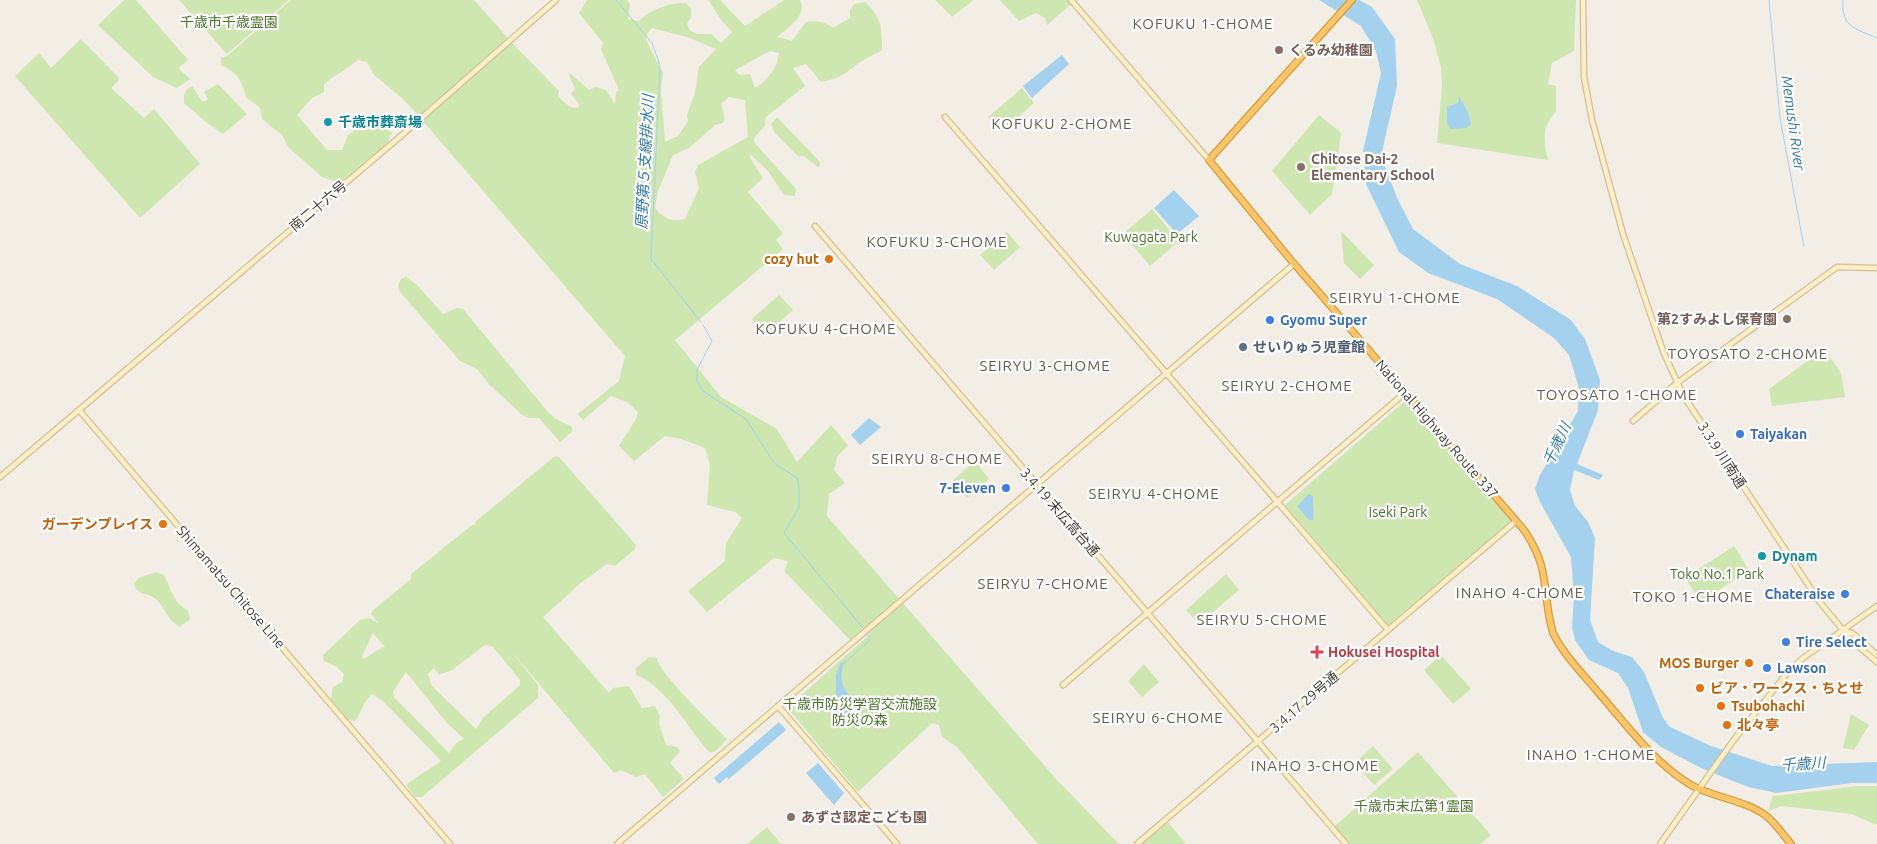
<svg xmlns="http://www.w3.org/2000/svg" width="1877" height="844" font-family="Ubuntu,'Noto Sans JP',sans-serif">
	<style>
		.green { fill: #cee6af; fill-rule: evenodd }
		.water { fill: #a3d1ee }
		.lines { fill: none; stroke-linecap: round; stroke-linejoin: round }
		.stream { stroke: #a3d1ee; stroke-width: 1 }
		.secondary-casing { stroke: #d1c097; stroke-width: 7 }
		.highway-casing { stroke: #d99a39; stroke-width: 8 }
		.secondary { stroke: #fdeec5; stroke-width: 4.5 }
		.highway { stroke: #fac669; stroke-width: 5.5 }
		.education-dot { fill: #8d6e63; stroke: #fff; stroke-width: 2 }
		.culture-dot { fill: #0f9aa8; stroke: #fff; stroke-width: 2 }
		.food-dot { fill: #e8710a; stroke: #fff; stroke-width: 2 }
		.shop-dot { fill: #3f7fe0; stroke: #fff; stroke-width: 2 }
		.service-dot { fill: #5c6f8a; stroke: #fff; stroke-width: 2 }
		.health-dot { fill: #e0444e; stroke: #fff; stroke-width: 2 }
		.labels { text-anchor: middle; stroke-width: 4.5; stroke-linejoin: round; paint-order: stroke }
		.park-label { font-size: 14px; fill: #48752a; stroke: #fff }
		.education-label { font-size: 14px; font-weight: bold; fill: #785e54; stroke: #fff; text-anchor: start }
		.culture-label { font-size: 14px; font-weight: bold; fill: #0d838f; stroke: #fff; text-anchor: start }
		.street-label { font-size: 14px; fill: #453e35; stroke: #fff }
		.food-label { font-size: 14px; font-weight: bold; fill: #c56008; stroke: #fff; text-anchor: end }
		.shop-label { font-size: 14px; font-weight: bold; fill: #366cbe; stroke: #fff; text-anchor: start }
		.service-label { font-size: 14px; font-weight: bold; fill: #4e5e75; stroke: #fff; text-anchor: start }
		.health-label { font-size: 14px; font-weight: bold; fill: #be3a42; stroke: #fff; text-anchor: start }
		.neighbourhood-label { font-size: 15px; letter-spacing: 1px; fill: #675c4d; stroke: #fff }
		.water-label { font-size: 15px; font-style: italic; fill: #327cad; stroke: #fff }
	</style>
	<rect width="100%" height="100%" fill="#f2eee6"/>
	<path class="green" d="M124,0H136L188,60L178,68L190,79L177,88L153,77L98,25Z
		M179,0H289L227,54Z
		M291,0H474L514,45L559,91L558,96C564,102 568,108 578,108L579,104L571,94L575,89L569,74L572,75L589,90L596,87L606,90L615,104L616,92L619,90L601,49L603,43L579,13L587,0H627L630,4L628,19L639,21C648,10 672,2 686,3L691,8V18L687,23C689,36 701,34 711,34L721,43L732,32L722,21L708,0H720L745,26L784,0H800C808,16 787,28 777,37L792,41L806,22C816,20 826,22 833,28L850,18V10L854,4L865,2C882,18 882,28 882,50C877,54 873,54 867,58C848,69 847,77 821,82L806,64L793,68L805,86L766,117L765,126L754,138V142L796,189L795,196L784,195L768,171L750,154V158L763,178L748,192L783,233L776,240L783,249L675,340L721,397L777,429L797,462L831,425L848,445L837,457L834,470L845,483L829,494L827,516L1056,779L1119,844H1038L957,747L942,737L939,725L932,723L858,792L790,711L789,706L870,634L864,627L850,640L784,571L788,561L774,558L707,612L688,591L725,561L726,543L742,518L735,512L707,505L710,466L705,448L681,439L665,436L634,461L619,446L636,419L638,412L627,402L611,396L583,420L578,414L619,381L625,356L416,113L402,98L374,75L367,62L358,60C347,69 335,75 324,84V92L312,98L297,115L327,150H342L348,135L353,132V123L361,117H376L392,133L387,144L343,180L337,182L322,177L288,147L282,135L262,119L260,108L246,97C243,82 236,71 221,65V58L227,56ZM652,28L687,37L716,49L699,67L695,92L687,115L688,121L678,136L665,142L661,92L663,73L646,40L647,34ZM770,51L779,53C778,67 767,81 755,88L750,74L740,75L735,70ZM729,97L745,100L748,137L698,165L695,172L699,188L685,219C672,222 664,219 655,208L658,191L673,155L689,148L715,125L723,123L725,119L721,104Z
		M935,0H974L952,17Z
		M1000,0H1076L1047,25L1045,18L1036,13L1019,21Z
		M1417,0H1576L1574,51L1552,63L1548,84L1556,86V112C1541,126 1544,142 1548,160L1437,143L1442,85L1441,68L1433,38Z
		M81,39L120,79L111,88L144,118L154,109L200,164L140,218L15,76L39,53L51,68Z
		M218,84L247,114L223,134L207,123L184,103V95L187,89L192,86L201,100L204,102L208,99L204,92Z
		M1022,88L1034,103L1001,132L988,117Z
		M1319,115L1341,133L1332,194L1310,215L1272,171Z
		M777,117L820,162V165L818,167L802,155L799,157L774,132L771,124Z
		M1152,209L1179,241L1150,266L1123,234Z
		M1341,231L1374,265L1360,279L1344,263Z
		M1007,232L1020,247L994,270L980,255Z
		M406,277L417,285L443,314L457,308L463,309L547,411L556,419L572,427V432L560,442L539,418H528L521,414L489,384L477,369L460,361L400,292L398,286L401,279Z
		M779,295L793,310L765,335L752,319Z
		M1824,349L1841,373L1845,397L1772,406L1769,389Z
		M1406,400L1511,521L1388,625L1285,505Z
		M555,456L559,457L636,545L635,549L615,566L607,564L582,582L543,617L609,693L613,688L629,686L642,708L655,706L660,716L659,723L666,745L677,747L680,751L670,763L684,779L663,797L645,774L636,777L621,770L614,773L508,647L538,685V698L422,797H415L407,786L408,783L441,761L383,701L372,694C363,702 362,712 355,721L348,720L331,699L333,687L342,682L344,674L337,667L324,661L323,655L360,620L370,618L379,624L371,614L372,611L411,579V574L472,525H476L475,522ZM373,633L385,647C378,648 371,656 363,659L362,656ZM485,645L493,647L520,680V685L483,718L476,729L432,686L428,674L434,668L439,675L452,670ZM406,672L447,723L464,739L456,743L449,753L394,697L393,692Z
		M975,461L989,479L967,498L952,481Z
		M1734,546L1749,570L1701,602L1685,578Z
		M156,572L164,575L171,591L178,603L188,611L190,619L180,627C167,621 165,605 153,597C145,592 139,596 134,585L138,578Z
		M1226,574L1239,590L1199,624L1186,610Z
		M1441,655L1471,689L1453,704L1424,670Z
		M649,657L657,658C658,673 714,725 727,739L716,751L710,753C690,731 665,685 636,675V668Z
		M1144,664L1159,682L1142,697L1128,681Z
		M1851,714L1869,725L1854,750L1843,748Z
		M1373,746L1393,769L1374,785L1355,763Z
		M1418,752L1491,835L1480,844H1349L1334,827Z
		M1858,786H1877V825L1851,814L1782,806L1768,811L1773,796Z
		M1168,822L1186,844H1142Z
		M767,827L781,844H747Z"/>
	<path class="water" d="M1319,0H1359L1372,7L1395,39L1397,86L1381,156L1397,198L1413,229L1460,264L1517,286L1571,320L1585,339L1600,380L1598,410L1577,464L1603,475L1599,480L1574,470L1570,490L1575,506L1588,522L1595,538L1590,620L1598,642L1613,651L1632,657L1644,672L1663,718L1670,727L1711,746L1772,766L1877,762V783H1852L1777,793L1748,787L1701,768L1661,747L1643,732L1628,688L1618,673L1589,660L1575,640L1572,627L1574,595L1571,557L1540,502L1535,489L1540,475L1578,411L1579,388L1569,355L1554,338L1497,299L1428,273L1399,252L1366,184L1363,151L1381,73L1376,51L1361,26Z
		M1062,55L1069,64L1032,98L1023,86Z
		M1459,96L1468,112L1471,124L1467,128L1450,129L1447,123V107L1458,103Z
		M1174,190L1199,216L1177,234L1154,208Z
		M869,418L881,427L860,445L851,435Z
		M1309,494L1313,496C1312,505 1315,512 1313,520H1309L1297,506Z
		M844,662C841,671 840,681 845,690C846,692 850,695 851,696C857,704 852,713 845,717L843,714L849,707L847,698L841,696L839,698V704H836V675L840,664Z
		M779,722L786,730L729,779L727,777L719,784L714,778Z
		M818,763L844,793L834,805L806,773Z"/>
	<g class="lines">
		<path class="stream" d="M616,0L652,43L660,65L651,259L701,322
			M1769,0L1780,118L1804,247
			M1843,0C1841,28 1855,28 1877,38
			M703,325L712,341L697,370V382L703,391L746,419L774,463L797,478L799,486V507L784,533L863,628
			M843,664L869,641L870,638L867,634"/>
		<g class="secondary-casing">
			<path id="secondary" d="M1071,0L1209,160
				M1583,0L1584,77L1592,120L1623,234L1663,351L1683,395L1819,601L1851,640L1877,662
				M945,117L1388,630
				M815,226L1346,844
				M79,410L402,135L556,0
				M1633,421L1677,383L1837,267L1877,268
				M0,477L79,410L450,844
				M1844,631L1852,633L1877,655
				M1063,685L1406,392
				M778,706L897,844
				M617,844L1294,264
				M1137,844L1516,521
				M1660,844L1733,741L1787,673L1803,658L1877,606"/>
		</g>
		<g class="highway-casing">
			<path id="highway" d="M1352,0L1209,160L1290,259L1524,530C1552,571 1541,592 1553,633C1563,654 1582,673 1597,691C1626,724 1653,762 1691,785C1715,798 1744,800 1765,815C1775,822 1783,835 1791,844"/>
		</g>
		<use href="#secondary" class="secondary"/>
		<use href="#highway" class="highway"/>
	</g>
	<g class="education-dot">
		<circle cx="1279" cy="50" r="5"/>
		<circle cx="1301" cy="167" r="5"/>
		<circle cx="1787" cy="319" r="5"/>
		<circle cx="791" cy="817" r="5"/>
	</g>
	<g class="culture-dot">
		<circle cx="328" cy="122" r="5"/>
		<circle cx="1762" cy="556" r="5"/>
	</g>
	<g class="food-dot">
		<circle cx="829" cy="259" r="5"/>
		<circle cx="163" cy="524" r="5"/>
		<circle cx="1749" cy="663" r="5"/>
		<circle cx="1700" cy="688" r="5"/>
		<circle cx="1721" cy="706" r="5"/>
		<circle cx="1727" cy="725" r="5"/>
	</g>
	<g class="shop-dot">
		<circle cx="1270" cy="320" r="5"/>
		<circle cx="1740" cy="434" r="5"/>
		<circle cx="1006" cy="488" r="5"/>
		<circle cx="1845" cy="594" r="5"/>
		<circle cx="1786" cy="642" r="5"/>
		<circle cx="1767" cy="668" r="5"/>
	</g>
	<circle class="service-dot" cx="1243" cy="347" r="5"/>
	<path class="health-dot" d="M1314.5 644.5h5v5h5v5h-5v5h-5v-5h-5v-5h5z"/>
	<g class="labels">
		<g class="park-label">
			<text x="229" y="27">千歳市千歳霊園</text>
			<text x="1151" y="242">Kuwagata Park</text>
			<text x="1398" y="517">Iseki Park</text>
			<text x="1717" y="579">Toko No.1 Park</text>
			<text x="860" y="709">千歳市防災学習交流施設<tspan x="860" dy="16">防災の森</tspan></text>
			<text x="1414" y="811">千歳市末広第1霊園</text>
		</g>
		<g class="education-label">
			<text x="1289" y="55">くるみ幼稚園</text>
			<text x="1311" y="164">Chitose Dai-2<tspan x="1311" dy="16">Elementary School</tspan></text>
			<text x="1777" y="324" text-anchor="end">第2すみよし保育園</text>
			<text x="801" y="822">あずさ認定こども園</text>
		</g>
		<g class="culture-label">
			<text x="338" y="127">千歳市葬斎場</text>
			<text x="1772" y="561">Dynam</text>
		</g>
		<g class="street-label">
			<text transform="translate(318 206) rotate(-40)" y="5">南二十六号</text>
			<text transform="translate(1437 429) rotate(49)" y="5">National Highway Route 337</text>
			<text transform="translate(1722 455) rotate(57)" y="5">3.3.9 川南通</text>
			<text transform="translate(1060 512) rotate(49)" y="5">3.4.19 末広高台通</text>
			<text transform="translate(231 587) rotate(49)" y="5">Shimamatsu Chitose Line</text>
			<text transform="translate(1304 702) rotate(-41)" y="5">3.4.17 29号通</text>
		</g>
		<g class="food-label">
			<text x="819" y="264">cozy hut</text>
			<text x="153" y="529">ガーデンプレイス</text>
			<text x="1739" y="668">MOS Burger</text>
			<text x="1710" y="693" text-anchor="start">ビア・ワークス・ちとせ</text>
			<text x="1731" y="711" text-anchor="start">Tsubohachi</text>
			<text x="1737" y="730" text-anchor="start">北々亭</text>
		</g>
		<g class="shop-label">
			<text x="1280" y="325">Gyomu Super</text>
			<text x="1750" y="439">Taiyakan</text>
			<text x="996" y="493" text-anchor="end">7-Eleven</text>
			<text x="1835" y="599" text-anchor="end">Chateraise</text>
			<text x="1796" y="647">Tire Select</text>
			<text x="1777" y="673">Lawson</text>
		</g>
		<g class="service-label">
			<text x="1253" y="352">せいりゅう児童館</text>
		</g>
		<g class="health-label">
			<text x="1328" y="657">Hokusei Hospital</text>
		</g>
		<g class="neighbourhood-label">
			<text x="1203" y="29">KOFUKU 1-CHOME</text>
			<text x="1062" y="129">KOFUKU 2-CHOME</text>
			<text x="937" y="247">KOFUKU 3-CHOME</text>
			<text x="1395" y="303">SEIRYU 1-CHOME</text>
			<text x="826" y="334">KOFUKU 4-CHOME</text>
			<text x="1748" y="359">TOYOSATO 2-CHOME</text>
			<text x="1045" y="371">SEIRYU 3-CHOME</text>
			<text x="1287" y="391">SEIRYU 2-CHOME</text>
			<text x="1617" y="400">TOYOSATO 1-CHOME</text>
			<text x="937" y="464">SEIRYU 8-CHOME</text>
			<text x="1154" y="499">SEIRYU 4-CHOME</text>
			<text x="1043" y="589">SEIRYU 7-CHOME</text>
			<text x="1520" y="598">INAHO 4-CHOME</text>
			<text x="1693" y="602">TOKO 1-CHOME</text>
			<text x="1262" y="625">SEIRYU 5-CHOME</text>
			<text x="1158" y="723">SEIRYU 6-CHOME</text>
			<text x="1591" y="760">INAHO 1-CHOME</text>
			<text x="1315" y="771">INAHO 3-CHOME</text>
		</g>
		<g class="water-label">
			<text transform="translate(1793 123) rotate(82)" y="5">Memushi River</text>
			<text transform="translate(645 162) rotate(-87)" y="5">原野第５支線排水川</text>
			<text transform="translate(1557 444) rotate(-64)" y="5">千歳川</text>
			<text transform="translate(1803 764) rotate(-4)" y="5">千歳川</text>
		</g>
	</g>
</svg>
